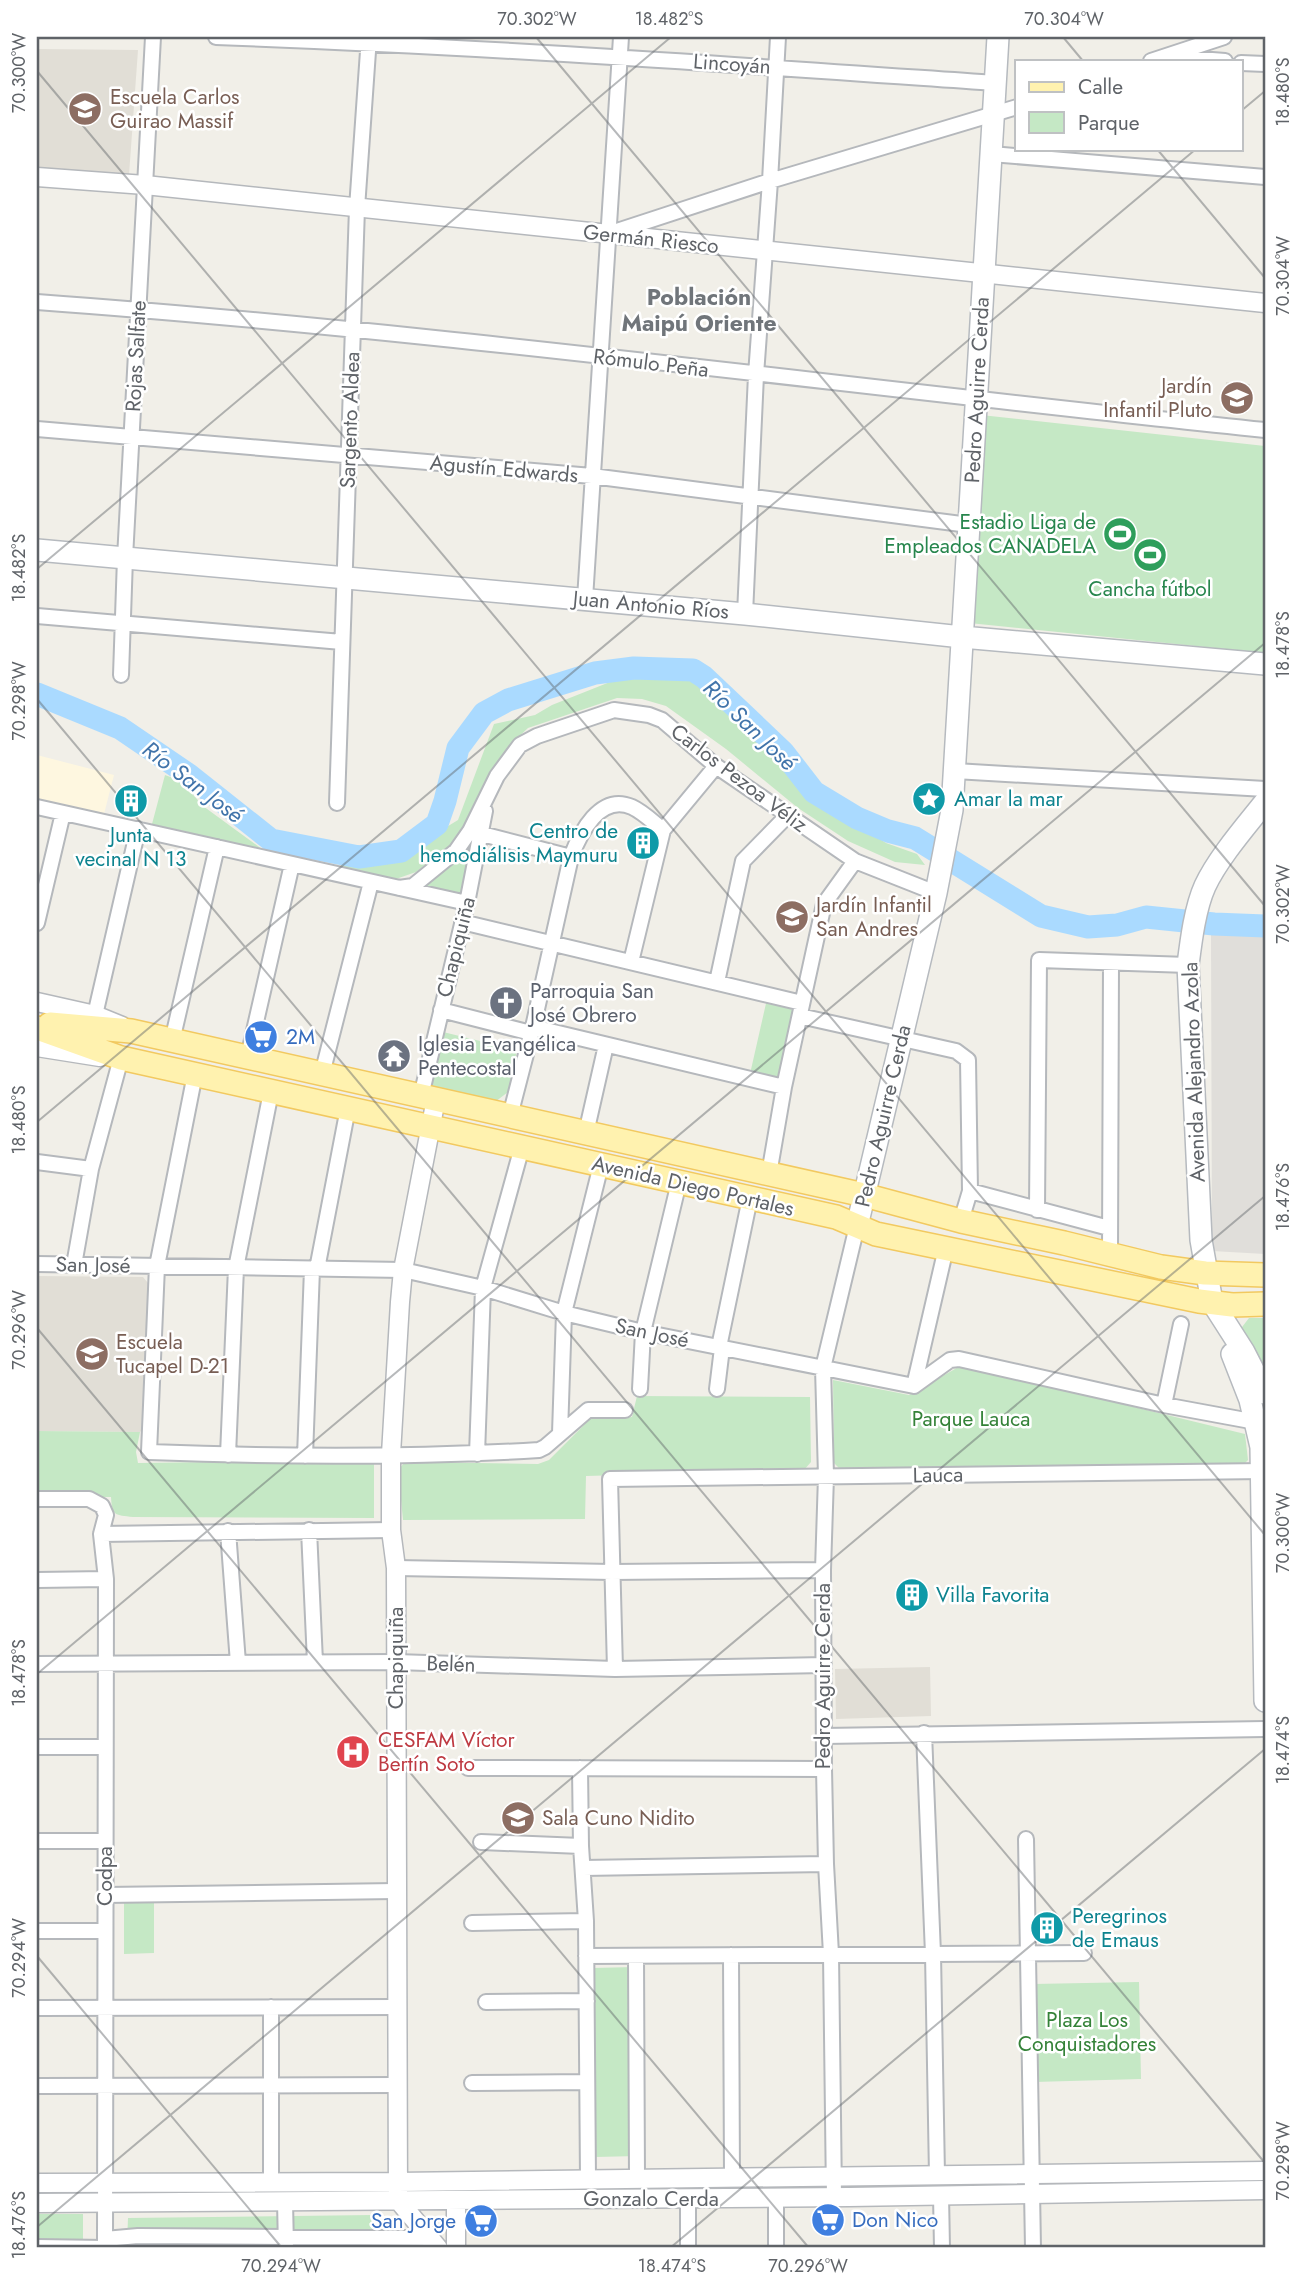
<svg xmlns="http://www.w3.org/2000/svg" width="1302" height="2285" font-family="Jost,sans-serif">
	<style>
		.commercial { fill: #fef7e0 }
		.industrial { fill: #e0deda }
		.education { fill: #e1ded6 }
		.green { fill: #c5e8c5 }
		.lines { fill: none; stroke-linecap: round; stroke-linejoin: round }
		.river { stroke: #aadaff; stroke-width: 23 }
		.minor-casing { stroke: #b5b8bc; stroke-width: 18 }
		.tertiary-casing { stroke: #b5b8bc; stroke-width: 21 }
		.secondary-casing { stroke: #b6babf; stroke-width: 24 }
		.primary-casing { stroke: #f2c960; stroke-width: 26 }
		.minor { stroke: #fff; stroke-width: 14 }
		.tertiary { stroke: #fff; stroke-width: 18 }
		.secondary { stroke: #fff; stroke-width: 21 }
		.primary { stroke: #fff2af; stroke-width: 23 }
		.ticks { fill: none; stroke: #5f6368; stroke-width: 2; stroke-opacity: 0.45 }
		.labels { text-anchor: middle; stroke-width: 5; stroke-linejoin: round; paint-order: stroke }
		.street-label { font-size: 21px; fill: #5f6368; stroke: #fff }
		.education-label { font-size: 21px; fill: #785e54; stroke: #fff; text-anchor: start }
		.leisure-label { font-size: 21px; fill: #27864d; stroke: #fff; text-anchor: end }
		.culture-label { font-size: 21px; fill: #0d838f; stroke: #fff; text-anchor: start }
		.worship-label { font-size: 21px; fill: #5b616d; stroke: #fff; text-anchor: start }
		.shop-label { font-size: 21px; fill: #366cbe; stroke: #fff; text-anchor: start }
		.park-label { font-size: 21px; fill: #348238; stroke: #fff }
		.health-label { font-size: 21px; fill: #be3a42; stroke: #fff; text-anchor: start }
		.neighbourhood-label { font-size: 23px; font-weight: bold; fill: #70757a; stroke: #fff }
		.water-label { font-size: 23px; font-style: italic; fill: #4174aa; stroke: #fff }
		.neatline { fill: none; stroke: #5f6368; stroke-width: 2.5 }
		.ticks-label { font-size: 18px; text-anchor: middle; fill: #5f6368 }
	</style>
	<rect width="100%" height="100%" fill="#f1efe8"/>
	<path class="commercial" d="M37,755L114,775L103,818L37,799Z"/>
	<path class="industrial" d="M1211,930L1265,934V1254L1212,1251Z"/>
	<path class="education" d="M37,49L138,50L129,175L37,169Z
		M1226,382L1250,384L1247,413L1224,411Z
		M785,908L808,909L805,926L778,920L779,914H784Z
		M37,1276L143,1277L148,1283L147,1425L140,1432L37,1431Z
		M930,1667L931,1716L836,1719L835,1669Z"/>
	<path class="green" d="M981,415L1265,446V653L969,623Z
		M684,674L696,679L707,686L717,702L765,737L786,768L826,802L850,820L886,843L917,854L925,865L895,862L848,841L798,808L726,749L666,706L642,699L617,698L528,728L507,748L477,811L459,838L416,872L396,879L341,868L342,861L376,862L409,850L458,820L494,724L535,715L552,705L615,680L659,678Z
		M165,775L181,781L203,806L262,849L152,824Z
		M474,841L462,897L424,888L426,884L450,867Z
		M767,999L795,1011L782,1081L750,1074Z
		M443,1032L517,1050L508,1092L491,1105L440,1095L430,1085Z
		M1249,1318H1265V1378L1239,1331Z
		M962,1365L1245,1434L1248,1460L1241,1467L841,1470L834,1463L833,1380L909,1395Z
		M637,1396L810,1397L811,1462L804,1470L586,1476L585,1519L403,1520L398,1470L405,1462L538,1464L549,1460L590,1419L632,1417Z
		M37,1431L140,1432L136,1452L138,1463L374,1460V1518L133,1517C115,1515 112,1516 111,1497H37Z
		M154,1900V1953L124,1954V1901Z
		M635,1967L638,2156L595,2157L592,1968Z
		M1139,1982L1141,2079L1034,2082L1033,1984Z
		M37,2214H83V2245H37Z
		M372,2215L394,2223L393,2242L127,2244L128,2218Z"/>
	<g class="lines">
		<path class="river" d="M37,694L120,728L189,775L271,840L359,857L401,851L437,824L445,801L458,748L484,713L508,700L595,673L634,668L693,670L704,677L783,752L814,792L857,818L888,831L915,838L1041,916L1088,927L1117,925L1146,917L1214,924L1265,926"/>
		<g class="minor-casing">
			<path id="minor" d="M216,37C476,46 735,65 995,83
				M1173,57L1225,61
				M1151,61L1224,37
				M1241,63L1265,64
				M991,154L1265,177
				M614,232L770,181L1017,107
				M37,302C447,332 856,388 1265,430
				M37,429L592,476L969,525
				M585,599L621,37
				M745,614L756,375L770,181L778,37
				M37,616L342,642
				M121,675L125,558L153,37
				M955,771L1265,789
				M337,803L357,208L369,37
				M37,807L467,903
				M482,834L571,857
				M399,888L413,886L456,851L470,831L497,776L520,745L537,736L614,710L649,715L662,720L716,766L855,861L936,893
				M462,922L802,1003
				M37,923L63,813
				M631,962L663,830L716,766
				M717,982L743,861L787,816
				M441,1010L531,1033
				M95,1015L138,829
				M800,1016L956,1051L968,1060L970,1191L961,1221
				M533,1027L784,1087
				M172,1041L217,847
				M248,1057L292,864
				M195,1074L157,1266L149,1452C278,1457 409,1458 539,1450L545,1447L588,1410H625
				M322,1074L371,882
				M421,1096L467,903L485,811
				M510,1116L533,1027L571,857C580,833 600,793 632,807C643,812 653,822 663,830
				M586,1133L606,1045
				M37,1162L91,1169
				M769,1174L784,1087L824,904L855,861
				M970,1191L1109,1228
				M1037,1210L1039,960L1188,965
				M1110,1256L1111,963
				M37,1264L403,1270L483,1288L564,1313L643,1332L914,1386L950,1360L959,1359L1164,1405L1256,1422
				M74,1265L91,1169L121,1058
				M317,1269L348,1108
				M719,1347L750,1198
				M914,1386L946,1248
				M640,1389L643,1332L679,1182
				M717,1389L722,1348
				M1164,1405L1181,1324
				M560,1433L564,1313L601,1165
				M477,1454L483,1288L522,1147
				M228,1455L236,1268L271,1092
				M305,1456L312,1269
				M37,1499H89L102,1506L106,1515L101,1534L106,1579L105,2248
				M309,1530L315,1662
				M228,1531L238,1663
				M101,1534L391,1530
				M396,1568L612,1572L823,1570
				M37,1580L106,1579
				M37,1664L396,1662L615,1669L824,1665
				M615,1669L610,1479L1265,1471
				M924,1733L933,1954L937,2175
				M824,1736L1265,1729
				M37,1747H105
				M468,1768L824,1769
				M580,1768L581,1846L586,1921L588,2180
				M1026,1839L1033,2248
				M37,1841H105
				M481,1842L581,1846
				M583,1868L826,1864
				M105,1895L396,1891
				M472,1923L586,1921
				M37,1931H105
				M731,1955L732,2178
				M586,1956L1084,1953
				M636,1956L637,2179
				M486,2002L587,2001
				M37,2008L397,2007
				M472,2083L587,2082
				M37,2086L397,2085
				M271,2182V2007
				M941,2195L942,2248
				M834,2197L831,1954L826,1864L824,1769L823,1570L826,1476L823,1368L857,1226
				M776,2198V2248
				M285,2201L286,2248
				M105,2239L138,2236L431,2238
				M37,2247L105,2248
				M688,2248V2198"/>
		</g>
		<g class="tertiary-casing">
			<path id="tertiary" d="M37,177L145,185L1265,303
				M37,1002L95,1015L122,1026
				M37,1047L100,1057
				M436,1099L403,1270L400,1302L391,1454V1530L396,1568L398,2200L438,2248
				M37,2183L398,2182L1265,2171
				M37,2203L849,2197L1265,2190
				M456,2248V2200"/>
		</g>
		<g class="secondary-casing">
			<path id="secondary" d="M37,550L745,614L962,637L1265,664
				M1265,802C1246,826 1218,858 1205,886C1195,908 1191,941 1188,965L1201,1240L1212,1302L1244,1352L1265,1393
				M857,1226L936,893L952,810L998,37
				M1232,1354L1250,1400L1261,1447L1265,1701"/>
		</g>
		<g class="primary-casing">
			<path id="primary" d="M50,1024L131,1031L864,1195L961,1221L1064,1243L1161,1267L1205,1273L1265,1275
				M37,1028L121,1058L836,1217L876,1234L1199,1301L1232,1305L1265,1304"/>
		</g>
		<use href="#minor" class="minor"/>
		<use href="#tertiary" class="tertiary"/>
		<use href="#secondary" class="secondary"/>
		<use href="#primary" class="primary"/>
	</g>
	<path class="ticks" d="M536,37L1265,906M1063,37L1083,61M37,71L1265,1535M1241,111L1265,91M1157,149L1265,278M37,569L671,37M37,699L1265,2163M37,1122L1196,149M37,1328L809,2248M37,1674L1265,643M37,1956L282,2248M37,2227L1265,1196M670,2248L1265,1749"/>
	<defs>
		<g id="school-disc" transform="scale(1.75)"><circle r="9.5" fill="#8d6e63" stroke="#fff"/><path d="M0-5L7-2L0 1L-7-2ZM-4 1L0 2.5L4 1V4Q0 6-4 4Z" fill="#fff"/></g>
		<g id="stadium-disc" transform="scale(1.75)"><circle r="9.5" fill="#2e9e5b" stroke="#fff"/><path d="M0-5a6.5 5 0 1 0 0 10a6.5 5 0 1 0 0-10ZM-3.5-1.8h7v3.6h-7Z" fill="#fff"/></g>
		<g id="sight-disc" transform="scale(1.75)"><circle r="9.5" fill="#0f9aa8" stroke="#fff"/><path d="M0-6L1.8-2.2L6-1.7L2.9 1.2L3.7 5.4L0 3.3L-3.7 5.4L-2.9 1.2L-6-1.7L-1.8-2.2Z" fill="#fff"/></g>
		<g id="building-disc" transform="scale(1.75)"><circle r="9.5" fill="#0f9aa8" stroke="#fff"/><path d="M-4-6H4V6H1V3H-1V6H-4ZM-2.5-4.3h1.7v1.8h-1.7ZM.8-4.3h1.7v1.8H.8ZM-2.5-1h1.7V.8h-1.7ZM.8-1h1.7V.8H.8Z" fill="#fff"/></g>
		<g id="church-disc" transform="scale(1.75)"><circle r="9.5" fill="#6b7280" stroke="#fff"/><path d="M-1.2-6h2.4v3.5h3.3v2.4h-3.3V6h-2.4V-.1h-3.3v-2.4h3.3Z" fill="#fff"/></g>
		<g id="supermarket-disc" transform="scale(1.75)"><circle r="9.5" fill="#3f7fe0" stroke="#fff"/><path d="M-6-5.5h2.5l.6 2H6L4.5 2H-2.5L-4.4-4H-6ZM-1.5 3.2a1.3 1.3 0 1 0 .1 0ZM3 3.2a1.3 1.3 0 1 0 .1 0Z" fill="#fff"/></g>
		<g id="temple-disc" transform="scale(1.75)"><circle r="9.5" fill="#6b7280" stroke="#fff"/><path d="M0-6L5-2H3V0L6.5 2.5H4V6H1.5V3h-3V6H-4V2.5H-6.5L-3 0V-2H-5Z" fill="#fff"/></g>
		<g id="hospital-disc" transform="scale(1.75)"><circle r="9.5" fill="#e0444e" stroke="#fff"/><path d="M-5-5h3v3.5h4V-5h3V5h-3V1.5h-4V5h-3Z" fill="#fff"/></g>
	</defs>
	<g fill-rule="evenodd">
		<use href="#school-disc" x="85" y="109"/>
		<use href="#school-disc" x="1237" y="398"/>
		<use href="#stadium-disc" x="1120" y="534"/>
		<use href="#stadium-disc" x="1150" y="555"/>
		<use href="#sight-disc" x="929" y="799"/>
		<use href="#building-disc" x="131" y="801"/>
		<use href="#building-disc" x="643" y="843"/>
		<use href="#school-disc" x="792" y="917"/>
		<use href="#church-disc" x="506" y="1003"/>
		<use href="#supermarket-disc" x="261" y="1037"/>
		<use href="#temple-disc" x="394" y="1056"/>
		<use href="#school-disc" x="92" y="1354"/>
		<use href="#building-disc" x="912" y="1595"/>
		<use href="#hospital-disc" x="353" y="1752"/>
		<use href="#school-disc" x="518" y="1818"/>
		<use href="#building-disc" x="1047" y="1928"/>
		<use href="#supermarket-disc" x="828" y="2220"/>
		<use href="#supermarket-disc" x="481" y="2221"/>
	</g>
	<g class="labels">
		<g class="street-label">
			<text transform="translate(732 64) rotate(4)" y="7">Lincoyán</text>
			<text transform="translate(651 239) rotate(6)" y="7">Germán Riesco</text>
			<text transform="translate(136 356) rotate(-87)" y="7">Rojas Salfate</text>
			<text transform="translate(651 363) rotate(7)" y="7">Rómulo Peña</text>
			<text transform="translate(977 390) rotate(-87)" y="7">Pedro Aguirre Cerda</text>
			<text transform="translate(350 420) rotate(-88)" y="7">Sargento Aldea</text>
			<text transform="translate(504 469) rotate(5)" y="7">Agustín Edwards</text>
			<text transform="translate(651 605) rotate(5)" y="7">Juan Antonio Ríos</text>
			<text transform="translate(739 778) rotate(37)" y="7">Carlos Pezoa Véliz</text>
			<text transform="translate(456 947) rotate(-76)" y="7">Chapiquiña</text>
			<text transform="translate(1194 1072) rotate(-92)" y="7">Avenida Alejandro Azola</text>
			<text transform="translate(883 1116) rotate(-77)" y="7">Pedro Aguirre Cerda</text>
			<text transform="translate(693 1186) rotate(13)" y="7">Avenida Diego Portales</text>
			<text transform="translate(93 1265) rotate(1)" y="7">San José</text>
			<text transform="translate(652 1333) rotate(12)" y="7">San José</text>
			<text transform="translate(938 1475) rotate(-1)" y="7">Lauca</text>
			<text transform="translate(396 1658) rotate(-90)" y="7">Chapiquiña</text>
			<text transform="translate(451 1664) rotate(2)" y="7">Belén</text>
			<text transform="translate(823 1676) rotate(-90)" y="7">Pedro Aguirre Cerda</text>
			<text transform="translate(105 1876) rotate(-90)" y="7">Codpa</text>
			<text x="651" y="2206">Gonzalo Cerda</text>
		</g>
		<g class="education-label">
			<text x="110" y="104">Escuela Carlos<tspan x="110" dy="24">Guirao Massif</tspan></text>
			<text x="1212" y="393" text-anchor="end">Jardín<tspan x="1212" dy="24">Infantil Pluto</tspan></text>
			<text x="816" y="912">Jardín Infantil<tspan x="816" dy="24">San Andres</tspan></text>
			<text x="116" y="1349">Escuela<tspan x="116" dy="24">Tucapel D-21</tspan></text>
			<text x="542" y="1825">Sala Cuno Nidito</text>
		</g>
		<g class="leisure-label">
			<text x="1096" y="529">Estadio Liga de<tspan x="1096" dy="24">Empleados CANADELA</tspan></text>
			<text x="1150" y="596" text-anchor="middle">Cancha fútbol</text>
		</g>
		<g class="culture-label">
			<text x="954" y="806">Amar la mar</text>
			<text x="618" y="838" text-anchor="end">Centro de<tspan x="618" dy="24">hemodiálisis Maymuru</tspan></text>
			<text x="131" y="842" text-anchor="middle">Junta<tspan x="131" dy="24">vecinal N 13</tspan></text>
			<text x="936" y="1602">Villa Favorita</text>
			<text x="1072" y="1923">Peregrinos<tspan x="1072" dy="24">de Emaus</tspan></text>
		</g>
		<g class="worship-label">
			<text x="530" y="998">Parroquia San<tspan x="530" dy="24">José Obrero</tspan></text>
			<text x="418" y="1051">Iglesia Evangélica<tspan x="418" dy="24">Pentecostal</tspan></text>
		</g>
		<g class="shop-label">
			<text x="286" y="1044">2M</text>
			<text x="852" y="2227">Don Nico</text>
			<text x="456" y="2228" text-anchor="end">San Jorge</text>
		</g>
		<g class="park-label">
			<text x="971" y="1426">Parque Lauca</text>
			<text x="1087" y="2027">Plaza Los<tspan x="1087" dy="24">Conquistadores</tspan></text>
		</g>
		<g class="health-label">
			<text x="378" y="1747">CESFAM Víctor<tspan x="378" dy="24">Bertín Soto</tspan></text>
		</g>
		<g class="neighbourhood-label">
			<text x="699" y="305">Población<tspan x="699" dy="26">Maipú Oriente</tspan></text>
		</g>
		<g class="water-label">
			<text transform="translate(750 725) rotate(44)" y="8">Río San José</text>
			<text transform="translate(193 782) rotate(37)" y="8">Río San José</text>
		</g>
	</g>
	<rect width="1302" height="2285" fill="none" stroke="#ffffff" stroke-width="77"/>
	<rect x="1015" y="60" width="228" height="91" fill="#ffffff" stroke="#bfc1c3" stroke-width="2"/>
	<rect x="1029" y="82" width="35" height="10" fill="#fff2af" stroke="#bfc1c3" stroke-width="2"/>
	<text x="1078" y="94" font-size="21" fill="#5f6368">Calle</text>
	<rect x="1029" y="112" width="35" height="21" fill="#c5e8c5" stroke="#bfc1c3" stroke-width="2"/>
	<text x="1078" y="130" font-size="21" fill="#5f6368">Parque</text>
	<rect x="38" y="38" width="1226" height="2208" class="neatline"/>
	<g class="ticks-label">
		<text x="537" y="25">70.302°W</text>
		<text x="669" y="25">18.482°S</text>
		<text x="1064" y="25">70.304°W</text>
		<text transform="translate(19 73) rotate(-90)" y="6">70.300°W</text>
		<text transform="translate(1283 92) rotate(-90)" y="6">18.480°S</text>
		<text transform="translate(1283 276) rotate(-90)" y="6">70.304°W</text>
		<text transform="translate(19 568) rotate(-90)" y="6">18.482°S</text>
		<text transform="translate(1283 645) rotate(-90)" y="6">18.478°S</text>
		<text transform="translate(19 701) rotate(-90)" y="6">70.298°W</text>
		<text transform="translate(1283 904) rotate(-90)" y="6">70.302°W</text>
		<text transform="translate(19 1120) rotate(-90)" y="6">18.480°S</text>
		<text transform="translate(1283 1197) rotate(-90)" y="6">18.476°S</text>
		<text transform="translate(19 1330) rotate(-90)" y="6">70.296°W</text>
		<text transform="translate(1283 1533) rotate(-90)" y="6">70.300°W</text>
		<text transform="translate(19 1673) rotate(-90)" y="6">18.478°S</text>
		<text transform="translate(1283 1750) rotate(-90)" y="6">18.474°S</text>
		<text transform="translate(19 1958) rotate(-90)" y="6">70.294°W</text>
		<text transform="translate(1283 2161) rotate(-90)" y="6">70.298°W</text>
		<text transform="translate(19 2225) rotate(-90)" y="6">18.476°S</text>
		<text x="281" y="2272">70.294°W</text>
		<text x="672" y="2272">18.474°S</text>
		<text x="808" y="2272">70.296°W</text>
	</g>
</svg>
